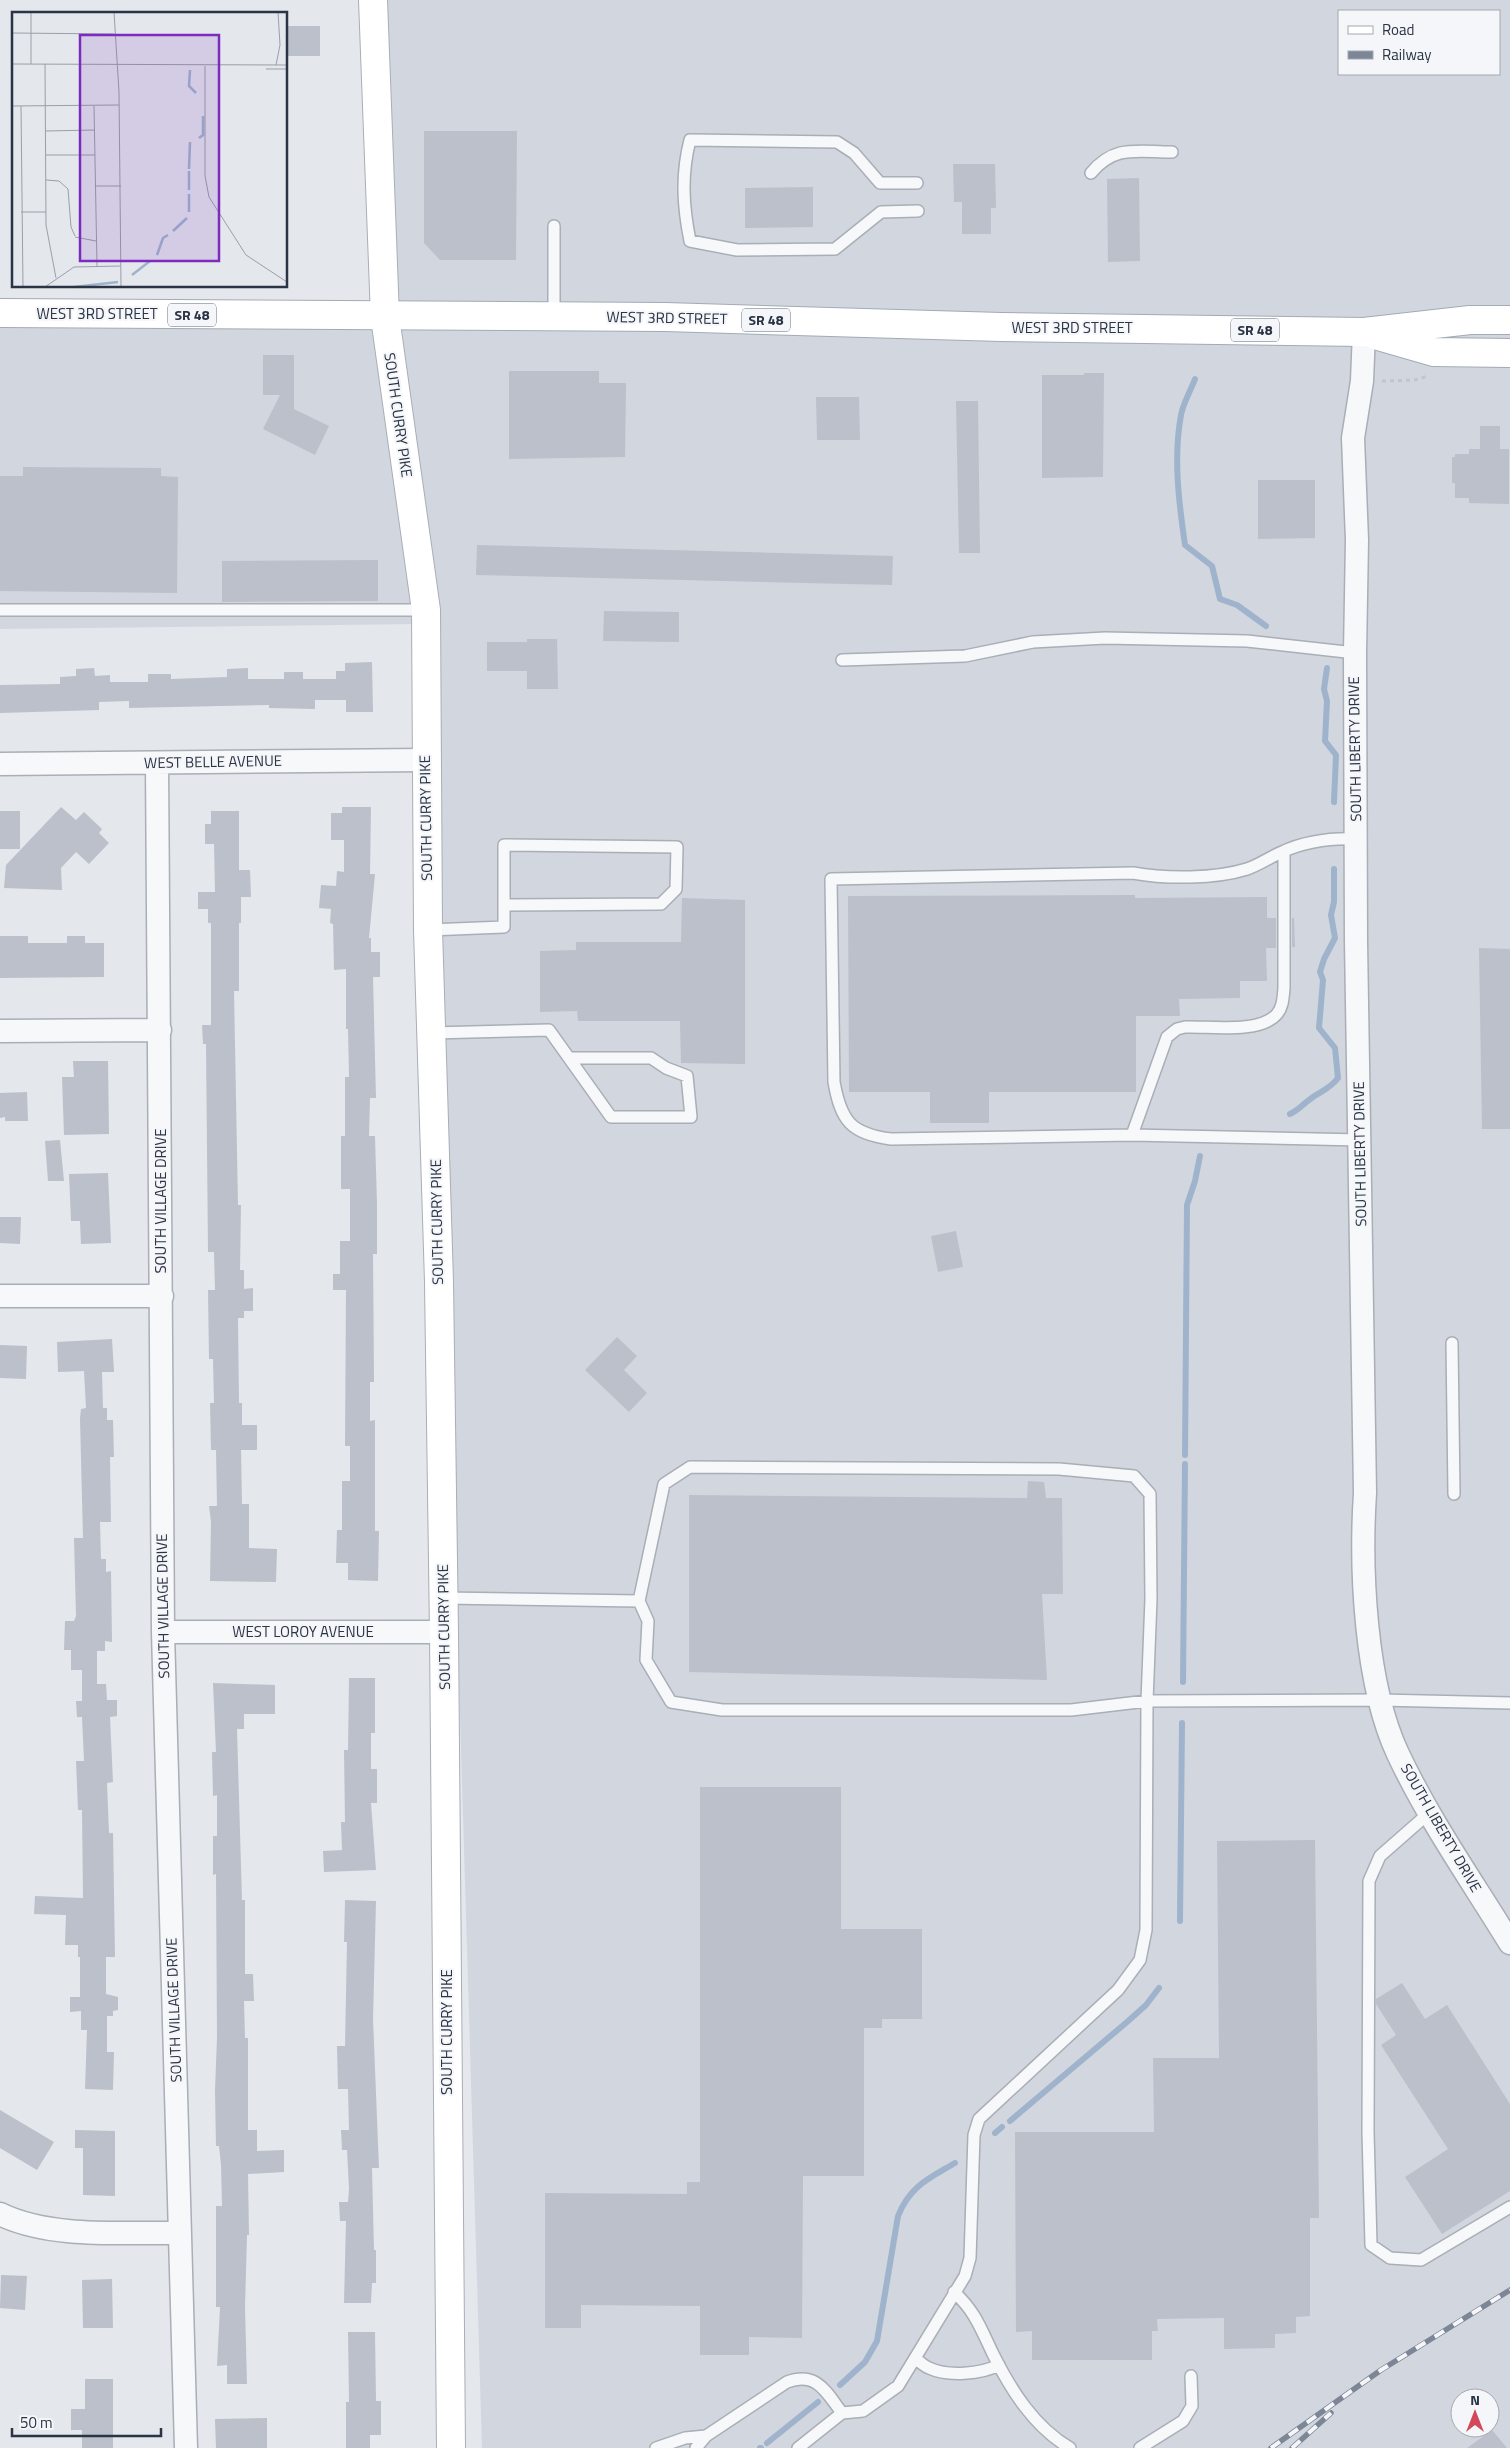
<svg xmlns="http://www.w3.org/2000/svg" width="1510" height="2448" font-family="'Titillium Web',sans-serif">
	<style>
		.built { fill: #d2d6de; fill-rule: evenodd }
		.lines { fill: none; stroke-linecap: round; stroke-linejoin: round }
		.stream { stroke: #9fb4cc; stroke-width: 6 }
		.building { fill: #bbc0ca }
		.lane-casing { stroke: #a9aeb7; stroke-width: 14 }
		.street-casing { stroke: #a9aeb7; stroke-width: 25 }
		.secondary-casing { stroke: #a9aeb7; stroke-width: 30 }
		.primary-casing { stroke: #a3abb8; stroke-width: 30 }
		.path { stroke: #c2c5cb; stroke-width: 3; stroke-dasharray: 4 4; stroke-linecap: butt }
		.lane { stroke: #f7f8fa; stroke-width: 11 }
		.street { stroke: #f7f8fa; stroke-width: 22 }
		.secondary { stroke: #fff; stroke-width: 28 }
		.primary { stroke: #fff; stroke-width: 28 }
		.rail-casing { stroke: #7d8696; stroke-width: 5.5 }
		.rail { stroke: #f4f6f9; stroke-width: 4; stroke-dasharray: 11; stroke-linecap: butt }
		.labels { text-anchor: middle; stroke-width: 4; stroke-linejoin: round; paint-order: stroke }
		.shield { fill: #f4f6f9; stroke: #676e7b; stroke-width: 1 }
		.shield-label { font-size: 14px; font-weight: bold; fill: #2b3445 }
		.street-label { font-size: 15px; fill: #2b3445; stroke: #f4f6f9 }
		.inset-river { fill: none; stroke: #9fb4cc; stroke-width: 2.5 }
		.inset-road { fill: none; stroke: #9a9fa9; stroke-width: 1 }
		.view { fill: #7b2cbf; fill-opacity: 0.15; stroke: #7b2cbf; stroke-width: 2.5 }
		.inset-edge { fill: none; stroke: #2b3445; stroke-width: 2.5 }
	</style>
	<rect width="100%" height="100%" fill="#e4e7ec"/>
	<path class="built" d="M383,0H1510V2448H482L445,1215L418,624L0,629V319L385,315ZM1339,11H1499V74H1339ZM1460,2398H1490V2428H1460Z"/>
	<g class="lines">
		<path class="stream" d="M1195,379C1191,390 1183,403 1181,415C1173,458 1179,503 1185,545L1212,566L1220,599L1237,605L1266,626
			M1327,668L1324,689L1327,701L1325,741L1336,755L1334,802
			M1290,1114C1299,1110 1302,1105 1309,1100C1320,1091 1329,1090 1338,1078L1335,1048L1319,1028L1323,980L1320,972L1324,959L1335,938L1331,915L1334,902V869
			M1185,1455L1187,1205L1195,1181L1200,1156
			M1183,1682L1185,1464
			M1180,1921L1182,1723
			M1010,2121L1127,2022L1146,2005L1159,1988
			M995,2133L1002,2127
			M840,2385L865,2362L877,2341L898,2216C910,2186 928,2179 955,2163
			M767,2443L818,2402
			M760,2448H761"/>
	</g>
	<path class="building" d="M286,26H320V56H286Z
		M424,131H517L516,260H440L424,243Z
		M953,164H995L996,208H991V234H962V202H954Z
		M1139,178L1140,261L1108,262L1107,179Z
		M813,187V227L745,228V188Z
		M263,355H294V409L329,426L315,455L263,429L280,395H263Z
		M509,371H599V383H626L625,457L509,459Z
		M1084,373H1104L1103,477L1042,478V375H1084Z
		M816,397H859L860,440H817Z
		M956,401H978L980,553H959Z
		M1480,426H1500V449H1509V504L1469,503V498H1455V483H1452V457H1455V454H1469V449H1480Z
		M23,467L161,468V476L178,477L177,593L0,591V476H23Z
		M1258,480H1315V538L1258,539Z
		M477,545L893,556L892,585L476,575Z
		M378,560V601L222,602V561Z
		M604,611L679,612V642L603,641Z
		M527,639H557L558,689H527V671H487V642H527Z
		M372,662L373,712H346V700H315V709L269,708V705L129,708V701L99,702V710L0,713V685L60,684V677L76,676V669L94,668L95,676L110,675V682H148V674H171V679L227,677V669L248,668V679H284V672H303V679H336V671H345V663Z
		M61,807L76,820L84,812L102,829L99,833L109,843L89,864L76,852L61,868L62,890L4,888L6,865Z
		M342,807H371L370,874H375L369,938H371V952H380V977H373L376,1098H370L369,1136H375L377,1204V1254H373L374,1382H370V1421L375,1420V1531H379L378,1581L348,1580V1563H336L337,1530H342V1481H350V1446H345L346,1290H333V1274H340V1241H350V1189H341V1136H345V1077H349L348,1029H346V969L334,970L333,924L330,923L331,909L319,908L321,885L336,886L337,871L344,872V840H331V813H342Z
		M0,811H20V849H0Z
		M211,811H239V870H250L251,897H241V923H239V991H234L238,1205H241L240,1270H244V1289L253,1288V1311H244V1318H238L239,1403H242V1425H257V1450H241L242,1504H249V1548L277,1549L276,1582L210,1581L211,1522L209,1506H217L216,1450H211L210,1403H214L213,1359H209L208,1290H215L214,1252H208L206,1044H203L202,1025H211V923H208V909H198V892H215L214,844H205V824H211Z
		M1135,895V898L1267,897V918H1276V948H1266L1267,981H1240V998L1179,999L1180,1016H1136V1092H989V1123H930V1092H849L848,896Z
		M682,898L745,900V1064L681,1063L680,1021H578L577,1011L540,1012V951L576,950V942H681Z
		M1292,918H1294L1295,947H1292Z
		M0,936H28V943H67V936H85V943H104V977L0,978Z
		M1479,948L1510,949V1129H1482Z
		M73,1061H108L109,1134L64,1135L62,1077H74Z
		M27,1092L28,1121H5V1117L0,1118V1093Z
		M60,1140L64,1181H48L45,1141Z
		M108,1173L111,1243L81,1244L80,1221H71L69,1174Z
		M0,1217H21L20,1244L0,1243Z
		M956,1231L963,1267L938,1272L931,1236Z
		M617,1337L637,1356L624,1370L647,1393L629,1412L585,1370Z
		M112,1339L114,1372H102L103,1408H107V1420H113L114,1457H110L111,1522H100L101,1559H106V1572L111,1571L112,1642L105,1641V1651H97V1684H106L107,1700H117V1716L110,1717L113,1782L107,1783L109,1833H113L115,1957H106V1994L118,1997V2010L113,2011V2016H107V2052H114L113,2090L85,2089L87,2030H81V2011L70,2012V1997H80V1957H78V1945H65L66,1915L34,1914L35,1896L83,1898L82,1810H78L76,1761H84L82,1717H77L76,1701H82V1670H71V1650H64L65,1621H74L76,1616L74,1538H83L80,1418L81,1409L86,1408L84,1371L58,1372L57,1342Z
		M0,1345L27,1346L26,1379L0,1378Z
		M1028,1481L1044,1482L1046,1498H1062L1063,1594H1042L1047,1680L689,1672V1495L1027,1498Z
		M349,1678H375V1733H371V1769H377V1803H371L376,1870L324,1872L323,1851L342,1850L341,1822H345L344,1750H348Z
		M213,1683L275,1685V1714H244V1729H237L242,1900H245V1974H253L254,2001H244L245,2038H248V2130H257V2151L284,2150V2172L248,2174L249,2235H247L245,2307L247,2384H227V2365L217,2366L220,2307H216V2206H222L221,2165L219,2146H216L215,2091L217,2037L216,1874L213,1875V1836H217V1795L213,1796L212,1752H216Z
		M700,1787H841V1929H922V2019H882V2028H864V2176H803L802,2338L749,2337V2355H700V2306L581,2305V2328H545V2193L687,2194V2182H700Z
		M1315,1840L1319,2218H1310V2316L1296,2317V2333L1275,2334V2348L1224,2349V2318L1157,2319L1158,2331H1152V2360H1032V2331L1016,2332L1015,2132H1154L1153,2058H1219L1217,1841Z
		M345,1900L376,1901L373,2019L379,2168H372L374,2250H376V2283H372L371,2303H344L346,2221H340L339,2202H348L349,2189L347,2150H342L341,2130H349L348,2089H338L337,2046H345L347,1942H344Z
		M1402,1983L1425,2019L1447,2005L1510,2104V2191L1442,2234L1405,2177L1448,2149L1381,2045L1396,2035L1376,2004V1999Z
		M0,2110L54,2142L37,2170L0,2148Z
		M75,2130L115,2131V2196L83,2195V2148H75Z
		M1,2275L27,2276L25,2310L0,2308Z
		M112,2279L113,2328H83L82,2280Z
		M348,2332H375L376,2401H381V2435H370V2448H346V2402H349Z
		M85,2379H113V2448H82V2430H71V2409H85Z
		M267,2418V2448H216L215,2419Z
		M1492,2430L1507,2448H1467Z"/>
	<g class="lines">
		<g class="lane-casing">
			<path id="lane" d="M1091,173C1115,144 1138,152 1172,152
				M917,183H880L854,153L837,142L690,140C681,175 683,206 690,241L737,250L835,249L881,212L918,211
				M554,317V226
				M0,610H426
				M842,660L965,656L1033,642L1105,638L1247,641L1355,653
				M1356,839C1330,838 1306,841 1282,852C1270,857 1259,865 1247,869C1215,879 1166,879 1133,873L831,879L834,1082C841,1121 851,1134 891,1139L1132,1135L1360,1140
				M428,930L504,927V845L677,847L676,889L661,904L504,905
				M432,1033L549,1030L611,1117H691L687,1076L666,1068L651,1058H569
				M1132,1135L1167,1037L1177,1029L1185,1027C1209,1026 1260,1034 1277,1014C1283,1007 1283,998 1284,988V851
				M1452,1343L1454,1494
				M443,1598L639,1601L648,1621L646,1660L671,1702L722,1710H1071L1147,1701L1151,1599L1150,1494L1134,1476L1059,1469L690,1467L664,1484L639,1601
				M1429,1813L1380,1856L1369,1881L1368,2132L1371,2245L1390,2258L1421,2260L1510,2207
				M954,2292C975,2311 981,2329 993,2354C1011,2390 1034,2427 1070,2448
				M916,2359C920,2362 924,2366 929,2368C948,2377 981,2374 999,2365
				M656,2448L685,2438L706,2436
				M696,2448L706,2436L787,2382C817,2371 826,2392 842,2413
				M798,2448L842,2413L863,2411L898,2386L965,2276L970,2258L974,2135L979,2119L1118,1990L1140,1960L1146,1930L1147,1701L1380,1700L1510,1703
				M1140,2448L1183,2421L1192,2406L1191,2376"/>
		</g>
		<g class="street-casing">
			<path id="street" d="M1364,332L1362,381L1353,438L1357,540L1355,653L1356,941L1365,1493C1360,1569 1365,1684 1398,1754C1429,1820 1472,1881 1510,1943
				M157,763L163,1632L186,2448
				M0,764L425,760
				M0,1031L160,1030
				M0,1296H162
				M163,1632H444
				M0,2214C51,2239 125,2232 180,2233"/>
		</g>
		<g class="secondary-casing">
			<path id="secondary" d="M373,0L385,317L426,610L428,930L439,1282L444,1632L451,2448"/>
		</g>
		<g class="primary-casing">
			<path id="primary" d="M0,313L665,317L1001,327L1364,332L1470,320H1510
				M1375,335L1434,352L1510,353"/>
		</g>
		<path class="path" d="M1382,381L1415,380L1428,376"/>
		<use href="#lane" class="lane"/>
		<use href="#street" class="street"/>
		<use href="#secondary" class="secondary"/>
		<use href="#primary" class="primary"/>
		<g class="rail-casing">
			<path id="rail" d="M1271,2448L1381,2370L1510,2290
				M1292,2448L1331,2413"/>
		</g>
		<use href="#rail" class="rail"/>
	</g>
	<g class="labels">
		<g class="shield">
			<rect x="168" y="303.5" width="48" height="23" rx="4"/>
			<rect x="742" y="308.5" width="48" height="23" rx="4"/>
			<rect x="1231" y="318.5" width="48" height="23" rx="4"/>
		</g>
		<g class="shield-label">
			<text x="192" y="320">SR 48</text>
			<text x="766" y="325">SR 48</text>
			<text x="1255" y="335">SR 48</text>
		</g>
		<g class="street-label">
			<text x="97" y="319">WEST 3RD STREET</text>
			<text transform="translate(667 318) rotate(1)" y="5">WEST 3RD STREET</text>
			<text x="1072" y="333">WEST 3RD STREET</text>
			<text transform="translate(398 415) rotate(82)" y="5">SOUTH CURRY PIKE</text>
			<text transform="translate(1355 749) rotate(-91)" y="5">SOUTH LIBERTY DRIVE</text>
			<text transform="translate(213 762) rotate(-1)" y="5">WEST BELLE AVENUE</text>
			<text transform="translate(426 818) rotate(-91)" y="5">SOUTH CURRY PIKE</text>
			<text transform="translate(1360 1154) rotate(-91)" y="5">SOUTH LIBERTY DRIVE</text>
			<text transform="translate(161 1201) rotate(-90)" y="5">SOUTH VILLAGE DRIVE</text>
			<text transform="translate(437 1222) rotate(-91)" y="5">SOUTH CURRY PIKE</text>
			<text transform="translate(163 1606) rotate(-91)" y="5">SOUTH VILLAGE DRIVE</text>
			<text transform="translate(444 1627) rotate(-91)" y="5">SOUTH CURRY PIKE</text>
			<text x="303" y="1637">WEST LOROY AVENUE</text>
			<text transform="translate(1441 1828) rotate(60)" y="5">SOUTH LIBERTY DRIVE</text>
			<text transform="translate(174 2010) rotate(-92)" y="5">SOUTH VILLAGE DRIVE</text>
			<text transform="translate(447 2032) rotate(-90)" y="5">SOUTH CURRY PIKE</text>
		</g>
	</g>
	<g transform="translate(12 12)">
		<rect width="275" height="275" fill="#e4e7ec"/>
		<path class="inset-river" d="M178,58L177,74L184,81M187,126L191,123V104M177,157L178,130M177,178V159M177,200V182M161,219L175,206M145,243L151,226L156,223M120,263L138,249M62,275L106,270"/>
		<path class="inset-road" d="M102,0L107,80L109,275M0,21L102,22M0,52L275,53M19,52V0M33,52L34,213L44,266M264,53L268,33L266,0M193,54V164L197,185L234,243L275,270M254,57H275M0,94L107,93M9,94L11,275M82,94L85,254M33,119L83,118M34,143H83M34,168L47,169L56,177L59,215L63,224M83,174H109M9,200H34M63,225L84,229M33,275L62,255L109,254"/>
		<path class="view" d="M68,23H207V249H68Z"/>
		<rect width="275" height="275" class="inset-edge"/>
	</g>
	<rect x="1338" y="10" width="162" height="65" fill="#f4f6f9" stroke="#a4a8b1"/>
	<rect x="1348" y="26" width="25" height="8" fill="#ffffff" stroke="#a4a8b1"/>
	<text x="1382" y="35" font-size="15" fill="#2b3445">Road</text>
	<rect x="1348" y="51" width="25" height="8" fill="#7d8696" stroke="#a4a8b1"/>
	<text x="1382" y="60" font-size="15" fill="#2b3445">Railway</text>
	<g transform="translate(1475 2413)"><circle r="24" fill="#f4f6f9" stroke="#a4a8b1"/>
	<path d="M0-4L9 19L0 12L-9 19Z" fill="#d1495b"/>
	<text y="-8" font-size="14" font-weight="bold" text-anchor="middle" fill="#2b3445">N</text>
	</g>
	<path d="M12 2428v8h149v-8" fill="none" stroke="#2b3445" stroke-width="2.5"/>
	<text x="20" y="2428" font-size="15" fill="#2b3445" stroke="#f4f6f9" stroke-width="4" paint-order="stroke">50 m</text>
</svg>
